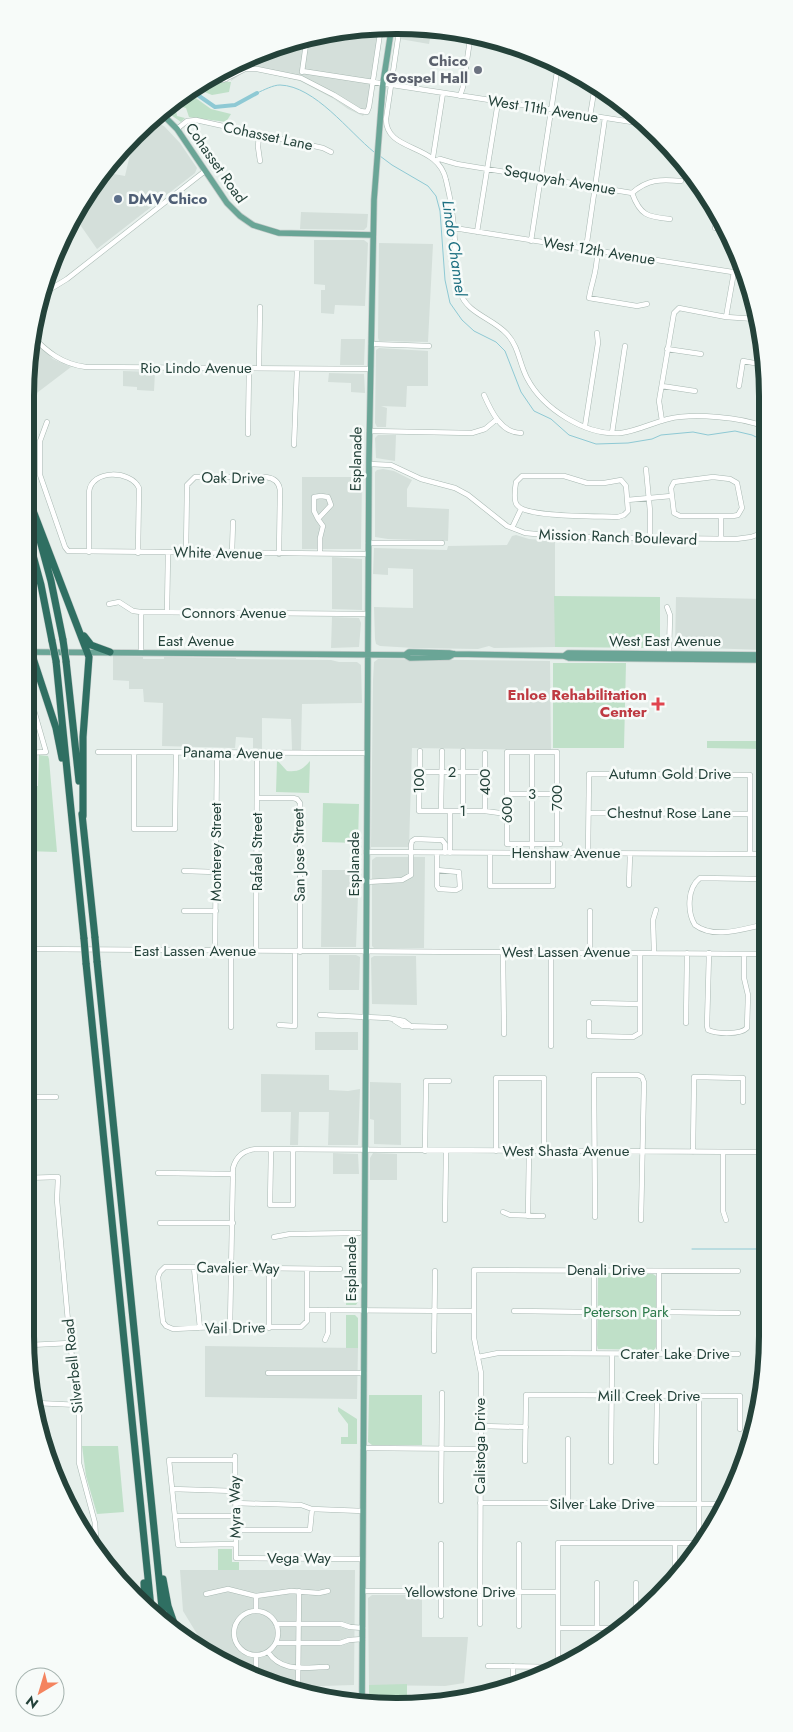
<svg xmlns="http://www.w3.org/2000/svg" width="793" height="1732" font-family="Jost,sans-serif">
	<style>
		.built { fill: #d4dfda }
		.green { fill: #bfe0c8 }
		.lines { fill: none; stroke-linecap: round; stroke-linejoin: round }
		.stream { stroke: #8ec9d4; stroke-width: 1 }
		.canal { stroke: #8ec9d4; stroke-width: 4 }
		.minor-casing { stroke: #a8b8b2; stroke-width: 5.5 }
		.major-casing { stroke: #c2cac8; stroke-width: 7 }
		.highway-casing { stroke: #c2cac8; stroke-width: 8 }
		.minor { stroke: #fff; stroke-width: 4.5 }
		.major { stroke: #6aa596; stroke-width: 5.5 }
		.highway { stroke: #2f6f62; stroke-width: 7 }
		.highway-bridge-casing { stroke: #c2cac8; stroke-width: 8; stroke-linecap: butt }
		.highway-bridge { stroke: #2f6f62; stroke-width: 7 }
		.worship-dot { fill: #6b7280; stroke: #f7fbf9; stroke-width: 2 }
		.service-dot { fill: #5c6f8a; stroke: #f7fbf9; stroke-width: 2 }
		.health-dot { fill: #e0444e; stroke: #f7fbf9; stroke-width: 2 }
		.labels { text-anchor: middle; stroke-width: 5; stroke-linejoin: round; paint-order: stroke }
		.worship-label { font-size: 15px; font-weight: bold; fill: #5b616d; stroke: #f7fbf9; text-anchor: end }
		.street-label { font-size: 15px; fill: #24423a; stroke: #f7fbf9 }
		.service-label { font-size: 15px; font-weight: bold; fill: #4e5e75; stroke: #f7fbf9; text-anchor: start }
		.health-label { font-size: 15px; font-weight: bold; fill: #be3a42; stroke: #f7fbf9; text-anchor: end }
		.park-label { font-size: 15px; fill: #2d7a4b; stroke: #f7fbf9 }
		.water-label { font-size: 16px; font-style: italic; fill: #1c6f80; stroke: #f7fbf9 }
		.rim { fill: none; stroke: #24423a; stroke-width: 6 }
	</style>
	<rect width="100%" height="100%" fill="#e6efeb"/>
	<path class="built" d="M402,26L432,28L429,44L400,39Z
		M379,27L367,110L363,116L348,109L334,99L300,81L253,70L244,72L231,81L233,65L254,53L324,32Z
		M151,120L164,126L180,143L197,168L195,173L97,249L74,216L87,190L103,172L125,176L131,150L122,148L134,134Z
		M301,212L368,214L367,227L364,230L300,229Z
		M314,240H364L368,243L365,306L335,305L334,314L321,313V290H325V285L314,284Z
		M379,243L433,244L428,342L379,341L378,338Z
		M31,338L53,359L71,367L25,402Z
		M341,339H365L364,365H340Z
		M379,348L428,351V386H407L406,407L381,406L387,408L386,427H377L375,423L376,350Z
		M123,371L155,372L154,391L137,390V387L123,386Z
		M329,373L364,374L365,393L351,392V383L328,382Z
		M378,435H396L395,461L376,458L375,438Z
		M383,469L394,471L412,480L407,489V507L449,509L448,541L388,539L375,537V472L377,470Z
		M302,477H362L361,549H302Z
		M516,535L529,539L555,541V647L494,648L489,646L478,649L414,648L380,646L376,644L375,639L374,607L413,608V569L388,568V575L373,574L374,548L447,550L448,546L507,545L512,536Z
		M332,557L362,559V610L332,609Z
		M676,597L766,599V650L675,647Z
		M332,617L359,618L361,623L359,647L331,648Z
		M113,656L143,657V659H164V657H169L236,658V659L331,660L339,662H357L361,665L362,703L302,704L301,750H292L291,719L262,718V749L253,748V738L236,737L235,748L162,746L163,703L144,702L143,689H129V681L113,680Z
		M378,659L550,661L551,750L412,748L409,847H371L373,680L374,662Z
		M376,857H425L424,948H374L372,946V860Z
		M322,870H359L356,947H321Z
		M329,955H356L360,957L359,990H329Z
		M374,956H416L417,1005L372,1004L371,958Z
		M315,1032H358V1050H315Z
		M261,1074L329,1075V1090L348,1091L360,1089L358,1145H328L329,1112H299L298,1145H290L291,1112H261Z
		M370,1082L401,1083V1145L374,1144V1120L370,1119Z
		M333,1153L358,1154L359,1174H333Z
		M373,1153L397,1154V1180H370V1158Z
		M205,1346L358,1348L357,1399L205,1397Z
		M180,1570H355L354,1685L290,1687L211,1657L183,1611Z
		M372,1595H422V1637H468L464,1683L445,1686L369,1685L368,1598Z"/>
	<path class="green" d="M205,80L211,81L231,82L229,92L212,95L192,87Z
		M186,91L211,109L231,114L226,122L189,117L186,108L179,106L176,110L177,116L185,118L181,122L171,115L170,104Z
		M554,596L660,597V648L555,647Z
		M553,663H626L624,748H553Z
		M707,741H763V749L707,748Z
		M39,755L48,756L49,759L57,852L25,851V786H38Z
		M277,760L287,771C299,772 303,769 310,761L309,793L276,792Z
		M323,803L359,804L358,843L322,842Z
		M357,1267L358,1302L356,1305H346L347,1271Z
		M601,1273L653,1274L656,1276V1347L654,1350L598,1349L597,1345L598,1276Z
		M346,1315H355L358,1318V1348H346Z
		M369,1395H422V1445H372L368,1442Z
		M338,1407L357,1419V1444H341V1437H348V1424L338,1411Z
		M82,1446H118L124,1512L97,1514L86,1476Z
		M218,1549H232V1562H239V1570H218Z
		M407,1684V1706L396,1707L369,1704V1685Z"/>
	<g class="lines">
		<path class="stream" d="M257,93C264,90 273,85 280,85C315,86 349,132 374,152
			M380,156L392,165L428,186L436,196L440,211L445,280L450,303L462,320L474,331L496,342L505,351L521,392L534,411L551,419L569,435L596,444L628,443L652,439L661,435L693,432L708,435L735,431L752,435L762,440
			M692,1249H761
			M760,1409L762,1159"/>
		<path class="canal" d="M189,89L215,107L235,105L257,93"/>
		<g class="minor-casing">
			<path id="minor" d="M400,25L386,119C386,153 438,142 446,180C451,200 454,222 455,243C456,259 454,277 460,292C467,314 493,318 507,334C519,347 519,363 527,378C543,409 586,436 621,433C637,431 652,423 668,419C693,413 742,417 765,427
				M302,71L645,124
				M302,72L307,37
				M208,78L223,80L245,69H257L301,78L334,95L360,111L367,112L369,107L381,27
				M226,79L228,67
				M460,96L463,87L471,33
				M590,116L595,86
				M626,121L629,108
				M177,129L187,121L196,120L323,148L331,152
				M259,134L258,147L260,161
				M433,157L443,93
				M437,160L440,159L457,164L632,193C648,179 661,179 681,181
				M632,193C640,215 647,217 670,219
				M454,228L745,274
				M715,228L718,216
				M477,232L498,102
				M531,241L558,65
				M586,249L605,118
				M597,251C598,270 592,280 589,298L637,306L647,304
				M42,292L49,290L67,279L205,171
				M726,317L734,272
				M31,335C47,352 62,364 86,367L371,369
				M371,344L429,346
				M667,349L701,354
				M259,368L260,307
				M662,386L695,391
				M739,386L743,361L765,365
				M484,395C491,411 501,433 521,433
				M662,421L659,401L674,313L679,308L726,317L756,319
				M47,422L40,441V475L65,547L68,551L368,554
				M585,426L598,343L597,333
				M369,431L472,433L485,429L497,419
				M612,433L625,346
				M248,434L249,368
				M765,440C758,461 758,484 765,506
				M294,445L297,369
				M369,464L391,465L421,479L455,488L468,495L507,526L525,533L569,537L736,539L751,537L765,532
				M646,469L650,511V539
				M522,476H564L587,483H604L621,480L626,486L628,511L624,515L618,517C601,516 526,518 517,505C513,500 515,488 516,482Z
				M713,477L730,479L737,483L742,508L738,515L733,516H680L674,513L671,488L674,482Z
				M321,496L328,497L331,505L318,519L314,511V497Z
				M627,500L671,496
				M318,519L323,526L320,538V553
				M512,528L521,509
				M721,539V516
				M368,543H442
				M89,552V492C91,469 131,470 139,488L138,553
				M186,553L187,485L195,477H266C274,478 279,482 280,490L279,554
				M232,553L233,522
				M109,604L119,602L133,611L141,612L368,614
				M667,607L670,615L669,655
				M167,612L168,553
				M141,653V612
				M420,751L419,811H485L507,814
				M98,752L367,753
				M134,752V829H175L176,753
				M25,753L46,752L29,693
				M420,772H485
				M507,794H557
				M257,798H293L297,799L300,803V952
				M441,811L442,751
				M463,811V751
				M485,811V753
				M589,813L750,814
				M557,844V752H507V844H560
				M366,852L766,854
				M450,853V811
				M490,853V886H553V853
				M532,853V752
				M588,854L589,774L750,775V854
				M437,870L459,872L460,888L456,890L439,889L437,886Z
				M437,870V853
				M184,871L216,872
				M767,879L700,878C687,888 687,912 695,925C715,940 745,928 767,924
				M366,882L402,880L411,875V845L412,841L415,839L442,840L445,844V853
				M629,885L630,854
				M184,911H216
				M25,949L767,954
				M215,951L217,753
				M256,951L257,752
				M503,952L504,1034
				M590,953V911
				M654,953L653,920L656,910
				M709,953L707,1026L708,1030C717,1034 740,1035 747,1028L748,995L744,978V954
				M593,1003L639,1004
				M320,1015L388,1018L404,1021L412,1027
				M395,1021L403,1026L445,1027
				M589,1022V1036L633,1037L640,1033V953
				M686,1023L687,953
				M279,1025L295,1026V952
				M231,1027V951
				M551,1046V952
				M25,1097H56
				M271,1149L270,1205H293V1149
				M425,1151L426,1081H449
				M496,1151V1078H544V1151
				M693,1152L694,1077L743,1078V1102
				M723,1152V1211L726,1220
				M158,1173L233,1174
				M25,1178L58,1177L57,1200L70,1343L79,1405V1463L95,1523L97,1553
				M503,1212L510,1215L543,1216
				M528,1216L529,1151
				M595,1217L594,1075H638L642,1077L644,1082L641,1220
				M445,1220L446,1151
				M160,1223H233
				M274,1237L290,1234L359,1233
				M194,1268L200,1328
				M307,1269V1321L301,1327H214L173,1329L166,1326L163,1322L158,1277L160,1272L165,1267L340,1269
				M307,1310L474,1311
				M514,1311L594,1312
				M659,1312L738,1313
				M230,1327L233,1168C236,1157 244,1150 256,1149L767,1152
				M269,1328V1269
				M325,1340L328,1333V1310
				M30,1345L70,1343
				M434,1351L435,1271
				M594,1353V1270
				M659,1354V1271
				M478,1357L498,1353L738,1354
				M268,1373H364
				M36,1403L79,1405
				M481,1426L526,1427
				M363,1448L480,1449
				M235,1456L236,1558L363,1559
				M235,1460H169L178,1545L235,1544
				M525,1461L526,1395L740,1396V1429
				M611,1462L612,1354
				M656,1462L657,1396
				M739,1478V1471
				M172,1489L235,1491
				M441,1501L442,1393
				M235,1503L301,1505L312,1509L363,1511
				M480,1503L723,1504
				M568,1504V1439
				M175,1516H235
				M235,1530H310L312,1509
				M699,1543V1396
				M675,1581V1543
				M363,1591L558,1592
				M206,1594L228,1589L256,1596L291,1591L319,1593L328,1591
				M256,1596V1611
				M234 1633a22 22 0 1 1 44 0a22 22 0 1 1-44 0Z
				M636,1613V1583
				M441,1616V1544
				M276,1624H341L350,1627L363,1628
				M480,1624L481,1373L474,1338V1270L738,1271
				M519,1626V1544
				M558,1628H618
				M597,1628V1583
				M276,1643H340L349,1640L363,1639
				M268,1652C282,1673 305,1667 327,1667
				M488,1666L557,1667
				M558,1667V1543H699
				M256,1674V1656
				M513,1683V1666
				M298,1690L299,1591"/>
		</g>
		<g class="major-casing">
			<path id="major" d="M158,114L167,119L177,129L227,203L240,216L253,225L279,233L373,235
				M25,652L405,655L410,658L449,657L454,654
				M405,655L409,652L449,653L454,654L564,656L569,658L766,660
				M564,656L568,653L766,655
				M362,1704L369,458L374,200L383,83L392,25"/>
		</g>
		<g class="highway-casing">
			<path id="highway" d="M25,487L28,499
				M27,495L89,657L83,737V816
				M25,526L41,585L52,641
				M38,533L51,581L63,640
				M25,554L28,574L31,652L56,728L62,758
				M84,636L91,645L110,652
				M56,661L84,939
				M66,661L79,781
				M82,814L95,938
				M97,961L163,1618
				M86,963L151,1608
				M163,1579L168,1606L176,1629
				M144,1583L145,1603"/>
		</g>
		<use href="#minor" class="minor"/>
		<use href="#major" class="major"/>
		<use href="#highway" class="highway"/>
		<g class="highway-bridge-casing">
			<path id="highway-bridge" d="M63,640L66,661
				M52,641L56,661
				M95,938L97,961
				M84,939L86,963"/>
		</g>
		<use href="#highway-bridge" class="highway-bridge"/>
	</g>
	<circle class="worship-dot" cx="478" cy="70" r="5"/>
	<circle class="service-dot" cx="118" cy="199" r="5"/>
	<path class="health-dot" d="M655.5 696.5h5v5h5v5h-5v5h-5v-5h-5v-5h5z"/>
	<g class="labels">
		<g class="worship-label">
			<text x="468" y="66">Chico<tspan x="468" dy="17">Gospel Hall</tspan></text>
		</g>
		<g class="street-label">
			<text transform="translate(543 109) rotate(9)" y="5">West 11th Avenue</text>
			<text transform="translate(268 136) rotate(12)" y="5">Cohasset Lane</text>
			<text transform="translate(216 163) rotate(55)" y="5">Cohasset Road</text>
			<text transform="translate(560 180) rotate(10)" y="5">Sequoyah Avenue</text>
			<text transform="translate(599 251) rotate(9)" y="5">West 12th Avenue</text>
			<text x="196" y="373">Rio Lindo Avenue</text>
			<text transform="translate(356 459) rotate(-89)" y="5">Esplanade</text>
			<text transform="translate(233 478) rotate(1)" y="5">Oak Drive</text>
			<text transform="translate(618 537) rotate(2)" y="5">Mission Ranch Boulevard</text>
			<text transform="translate(218 553) rotate(1)" y="5">White Avenue</text>
			<text x="234" y="618">Connors Avenue</text>
			<text x="196" y="646">East Avenue</text>
			<text x="665" y="646">West East Avenue</text>
			<text transform="translate(233 753) rotate(1)" y="5">Panama Avenue</text>
			<text x="452" y="777">2</text>
			<text x="670" y="779">Autumn Gold Drive</text>
			<text transform="translate(419 781) rotate(-90)" y="5">100</text>
			<text transform="translate(485 782) rotate(-90)" y="5">400</text>
			<text x="532" y="799">3</text>
			<text transform="translate(557 798) rotate(-90)" y="5">700</text>
			<text transform="translate(507 810) rotate(-90)" y="5">600</text>
			<text x="463" y="816">1</text>
			<text x="669" y="818">Chestnut Rose Lane</text>
			<text transform="translate(216 852) rotate(-90)" y="5">Monterey Street</text>
			<text transform="translate(257 852) rotate(-90)" y="5">Rafael Street</text>
			<text x="566" y="858">Henshaw Avenue</text>
			<text transform="translate(299 855) rotate(-91)" y="5">San Jose Street</text>
			<text transform="translate(354 864) rotate(-90)" y="5">Esplanade</text>
			<text x="195" y="956">East Lassen Avenue</text>
			<text x="566" y="957">West Lassen Avenue</text>
			<text x="566" y="1156">West Shasta Avenue</text>
			<text transform="translate(238 1268) rotate(1)" y="5">Cavalier Way</text>
			<text transform="translate(351 1269) rotate(-90)" y="5">Esplanade</text>
			<text x="606" y="1275">Denali Drive</text>
			<text transform="translate(235 1328) rotate(-1)" y="5">Vail Drive</text>
			<text x="675" y="1359">Crater Lake Drive</text>
			<text transform="translate(73 1366) rotate(-96)" y="5">Silverbell Road</text>
			<text x="649" y="1401">Mill Creek Drive</text>
			<text transform="translate(480 1446) rotate(-90)" y="5">Calistoga Drive</text>
			<text x="602" y="1509">Silver Lake Drive</text>
			<text transform="translate(235 1507) rotate(-91)" y="5">Myra Way</text>
			<text x="299" y="1563">Vega Way</text>
			<text x="460" y="1597">Yellowstone Drive</text>
		</g>
		<g class="service-label">
			<text x="128" y="204">DMV Chico</text>
		</g>
		<g class="health-label">
			<text x="647" y="700">Enloe Rehabilitation<tspan x="647" dy="17">Center</tspan></text>
		</g>
		<g class="park-label">
			<text x="626" y="1317">Peterson Park</text>
		</g>
		<g class="water-label">
			<text transform="translate(455 248) rotate(82)" y="6">Lindo Channel</text>
		</g>
	</g>
	<path d="M0 0H793V1732H0ZM396 34H397A362 362 0 0 1 759 396V1336A362 362 0 0 1 397 1698H396A362 362 0 0 1 34 1336V396A362 362 0 0 1 396 34Z" fill="#f7fbf9" fill-rule="evenodd"/>
	<path class="rim" d="M396 34H397A362 362 0 0 1 759 396V1336A362 362 0 0 1 397 1698H396A362 362 0 0 1 34 1336V396A362 362 0 0 1 396 34Z"/>
	<g transform="translate(40 1692) rotate(218)"><circle r="24" fill="#f7fbf9" stroke="#a3b1ad"/>
	<path d="M0-4L9 19L0 12L-9 19Z" fill="#f4845f"/>
	<text y="-8" font-size="14" font-weight="bold" text-anchor="middle" fill="#24423a">N</text>
	</g>
</svg>
